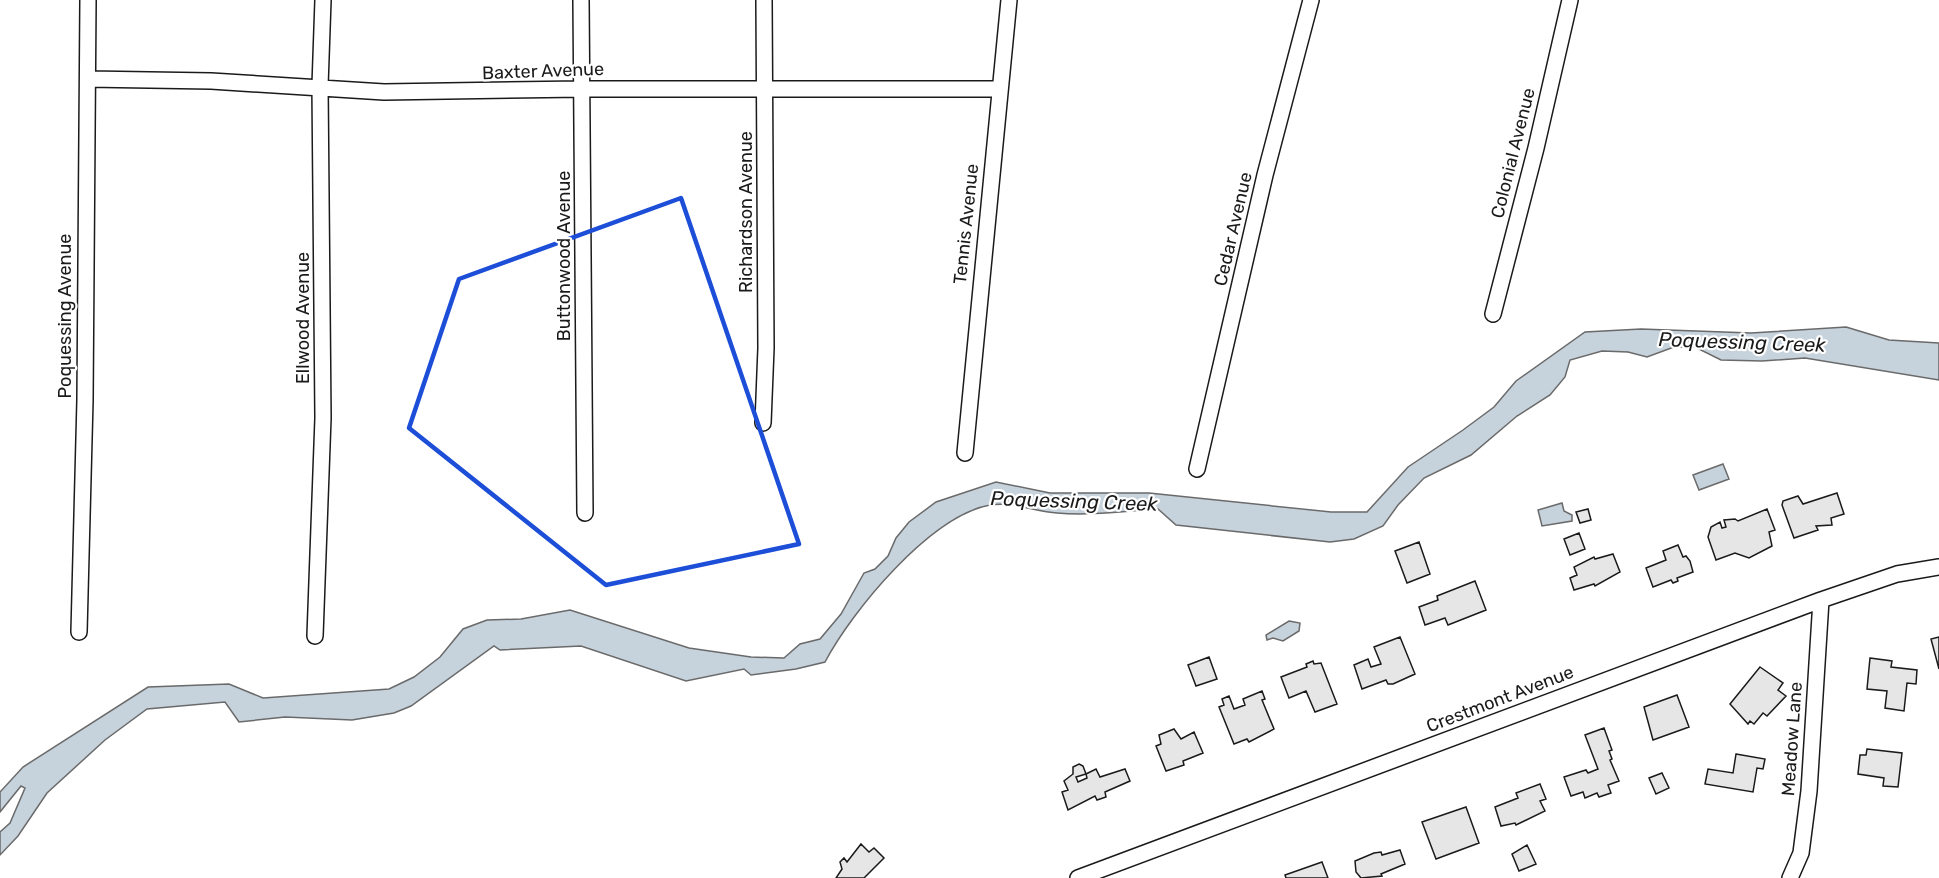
<svg xmlns="http://www.w3.org/2000/svg" width="1939" height="878" font-family="Rubik,sans-serif">
	<style>
		.water { fill: #c6d2dc; stroke: #6a6a6a; stroke-width: 1.5 }
		.building { fill: #e6e6e6; stroke: #1a1a1a; stroke-width: 1.5 }
		.lines { fill: none; stroke-linecap: round; stroke-linejoin: round }
		.minor-casing { stroke: #1a1a1a; stroke-width: 18 }
		.minor { stroke: #fff; stroke-width: 15 }
		.marked { fill: none; stroke: #1d4ed8; stroke-width: 4.5; stroke-linejoin: round }
		.labels { text-anchor: middle; stroke-width: 4.5; stroke-linejoin: round; paint-order: stroke }
		.street-label { font-size: 18px; fill: #1a1a1a; stroke: #fff }
		.water-label { font-size: 20px; font-style: italic; fill: #1a1a1a; stroke: #fff }
	</style>
	<rect width="100%" height="100%" fill="#fff"/>
	<path class="water" d="M1846,327L1889,340L1939,343V380L1805,358L1762,361L1721,360L1695,347H1674L1647,357L1628,352L1602,351L1570,360L1565,377L1550,395L1517,416L1471,455L1424,478L1398,505L1383,526L1354,539L1330,542L1176,525L1158,509C1125,511 1090,516 1057,513C1036,512 1012,501 990,505C930,516 852,611 825,662L796,669L751,675L744,669L686,681L581,646L500,650L494,646L411,706L394,713L352,720L285,717L239,722L225,702L147,709L105,740L47,793L18,836L0,855V832L10,823L25,788L21,786L0,812V792L23,767L148,687L229,684L263,698L389,689L414,677L440,657L463,629L487,620L521,619L570,610L689,648L751,657L784,658L800,644L820,639L841,614L864,573L875,569L888,556L896,538L909,522L936,502L996,482L1050,493H1149L1331,512H1367L1408,467L1463,430L1494,407L1516,381L1585,332L1641,329L1751,333Z
		M1723,464L1729,479L1699,490L1693,475Z
		M1562,503L1564,511L1572,515V521L1542,526L1538,510Z
		M1289,621L1300,623L1299,631L1283,641L1273,638L1267,640L1266,635Z"/>
	<path class="building" d="M1837,493L1844,514L1831,518L1832,525L1816,526L1818,530L1794,538L1782,505L1783,501L1798,496L1803,504Z
		M1588,509L1591,520L1580,523L1576,512Z
		M1767,509L1775,530L1769,532L1772,546L1749,558L1735,553L1716,560L1708,537L1711,527L1720,522L1722,528L1726,527L1724,520L1735,519L1738,521Z
		M1579,533L1585,549L1570,555L1564,539Z
		M1419,542L1430,574L1407,583L1395,551Z
		M1678,545L1683,557L1686,556L1690,561L1693,572L1677,578L1678,581L1673,583L1671,580L1653,587L1646,568L1666,560L1663,551Z
		M1613,554L1620,572L1595,586L1594,584L1574,590L1570,578L1577,575L1574,567L1594,557L1595,559Z
		M1475,581L1486,610L1448,625L1445,618L1425,625L1419,607L1438,600L1437,596Z
		M1400,637L1415,674L1393,684H1388L1386,680L1362,689L1354,665L1368,659L1371,667L1381,664L1374,647Z
		M1939,637V669L1931,639Z
		M1209,657L1217,679L1196,686L1188,665Z
		M1870,658L1892,661L1891,667L1917,670L1916,684L1907,683L1904,711L1885,708L1887,691L1867,689Z
		M1313,661L1314,664L1321,663L1337,704L1315,712L1306,691L1289,698L1281,677L1307,667L1306,664Z
		M1760,667L1783,683L1778,690L1786,696L1767,716L1763,713L1754,724L1750,721L1748,724L1730,704Z
		M1262,691L1265,699L1262,700L1274,729L1249,742L1247,739L1234,744L1219,707L1224,705L1222,699L1229,696L1234,709L1245,705L1243,699Z
		M1677,695L1689,727L1653,740L1644,707Z
		M1604,728L1612,750L1609,751L1612,759L1610,760L1619,781L1608,785L1611,793L1599,797L1597,793L1585,798L1583,792L1571,796L1564,777L1586,770L1588,773L1598,769L1585,735Z
		M1174,729L1181,739L1194,732L1203,753L1183,761L1184,765L1166,771L1156,746L1161,744L1159,735Z
		M1867,749L1902,753L1898,787L1883,786L1884,778L1858,774L1860,755H1866Z
		M1736,754L1765,759L1763,769L1757,768L1753,792L1705,784L1708,769L1733,773Z
		M1079,764L1083,766L1086,774L1076,777L1078,782L1087,778L1086,774L1096,769L1100,777L1125,769L1130,781L1105,792L1106,797L1097,800L1095,796L1068,810L1062,792L1068,790L1064,781L1073,774V767Z
		M1662,773L1669,788L1656,794L1649,778Z
		M1540,784L1546,799L1540,801L1545,811L1516,825L1515,823L1501,826L1495,807L1518,798L1516,793Z
		M1466,807L1479,843L1436,859L1422,822Z
		M861,844L869,852L874,848L884,858L864,878H836L842,869L840,862L844,858L847,862Z
		M1527,845L1536,864L1519,871L1512,854Z
		M1400,850L1405,864L1381,874L1382,876L1361,878L1356,872L1355,861L1374,853L1381,852L1382,855Z
		M1322,862L1328,878H1286L1285,875Z"/>
	<g class="lines">
		<g class="minor-casing">
			<path id="minor" d="M581,0L585,513
				M88,79L211,81L384,92L582,89H999
				M1493,314L1536,148L1570,0
				M763,423L766,348L764,0
				M965,453L1009,0
				M1197,469L1265,175L1311,0
				M79,632L85,400L88,0
				M315,636L323,418L320,86L323,0
				M1078,878L1821,600L1897,574L1939,567
				M1790,878L1801,853L1809,791L1821,600"/>
		</g>
		<use href="#minor" class="minor"/>
	</g>
	<path class="marked" d="M681,198L799,544L606,585L409,428L459,279Z"/>
	<g class="labels">
		<g class="street-label">
			<text transform="translate(543 71) rotate(-2)" y="6">Baxter Avenue</text>
			<text transform="translate(1513 153) rotate(-76)" y="6">Colonial Avenue</text>
			<text transform="translate(746 212) rotate(-90)" y="6">Richardson Avenue</text>
			<text transform="translate(966 224) rotate(-84)" y="6">Tennis Avenue</text>
			<text transform="translate(1233 229) rotate(-77)" y="6">Cedar Avenue</text>
			<text transform="translate(564 256) rotate(-90)" y="6">Buttonwood Avenue</text>
			<text transform="translate(65 316) rotate(-90)" y="6">Poquessing Avenue</text>
			<text transform="translate(303 318) rotate(-90)" y="6">Ellwood Avenue</text>
			<text transform="translate(1500 699) rotate(-21)" y="6">Crestmont Avenue</text>
			<text transform="translate(1792 739) rotate(-86)" y="6">Meadow Lane</text>
		</g>
		<g class="water-label">
			<text transform="translate(1742 342) rotate(2)" y="7">Poquessing Creek</text>
			<text transform="translate(1074 501) rotate(2)" y="7">Poquessing Creek</text>
		</g>
	</g>
</svg>
